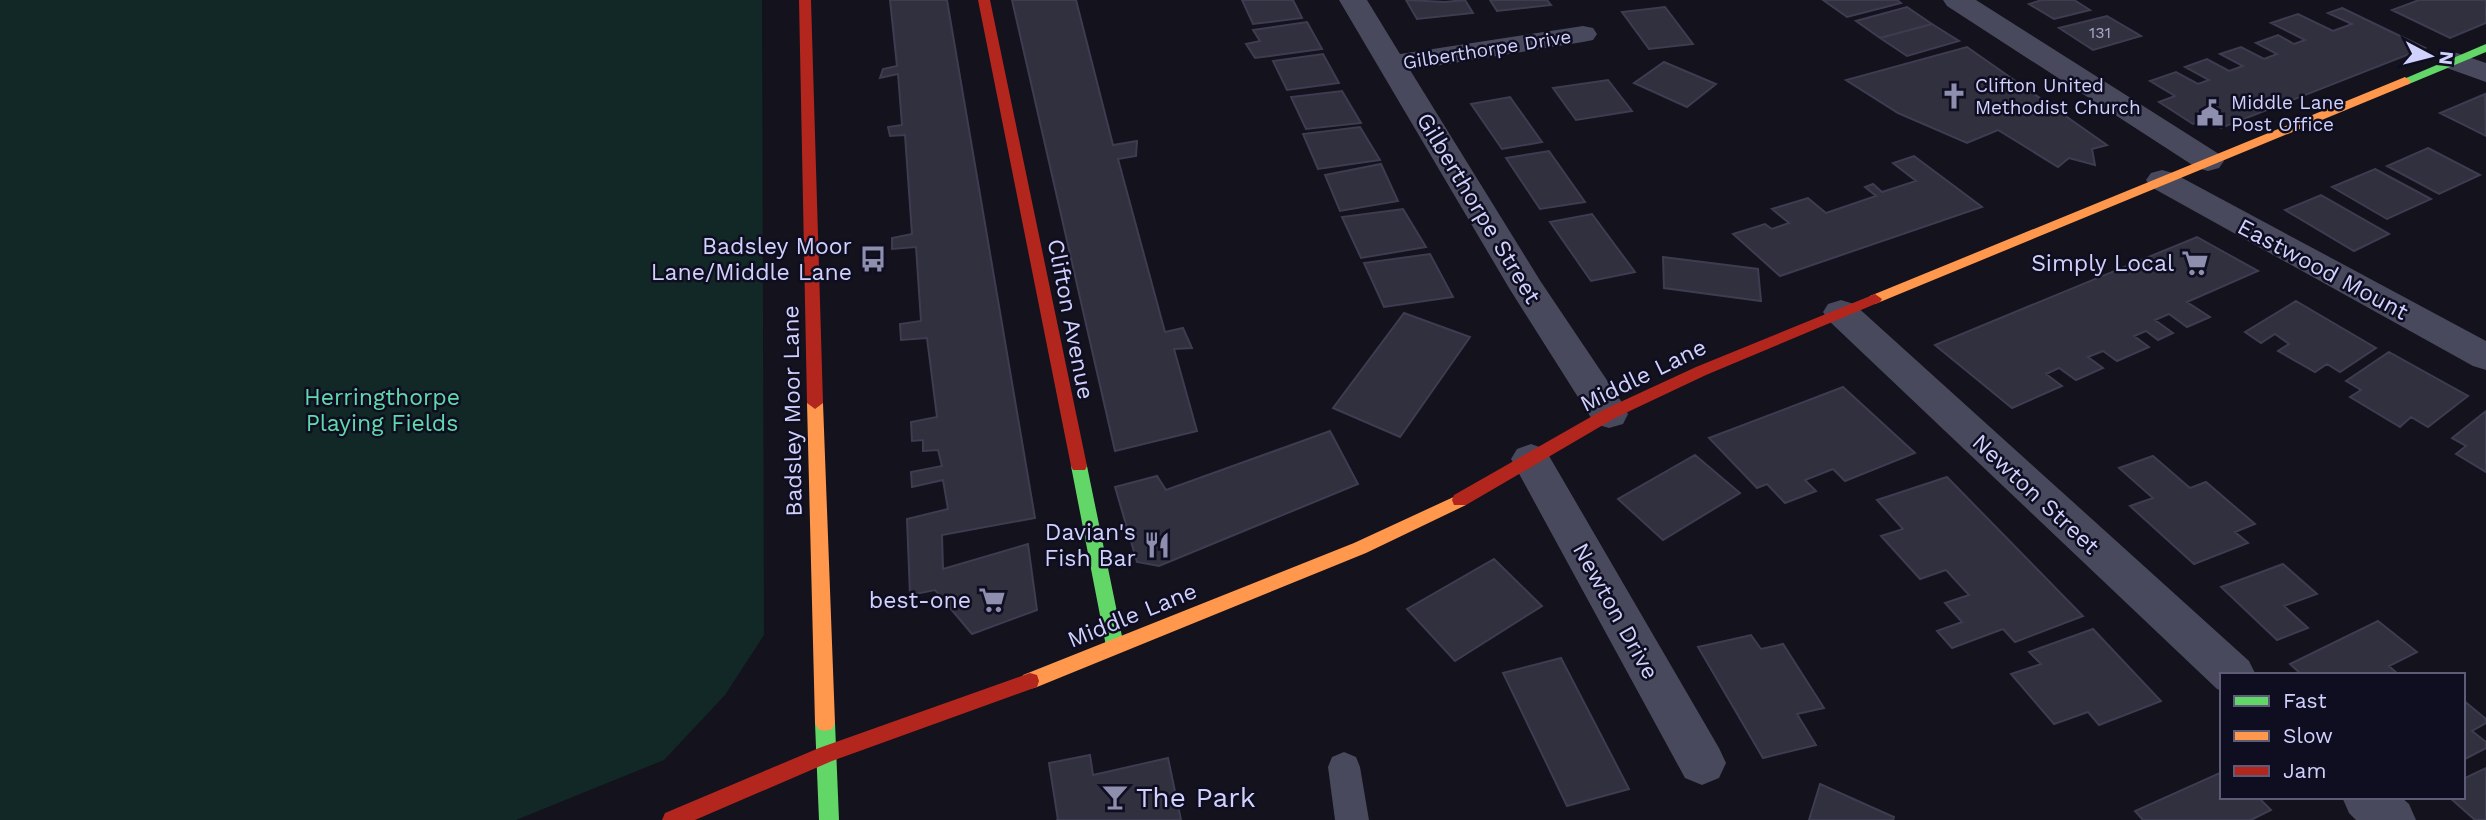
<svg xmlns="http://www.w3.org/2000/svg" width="2486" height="820" font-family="'Work Sans',sans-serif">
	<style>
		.green { fill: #122826 }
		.building { fill: #31303f; stroke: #3e3c50; stroke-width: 2 }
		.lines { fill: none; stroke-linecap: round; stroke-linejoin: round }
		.lane { fill: #48495d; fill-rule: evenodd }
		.street { fill: #48495d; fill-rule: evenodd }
		.fast { fill: #63d668; fill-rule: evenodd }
		.slow { fill: #ff974d; fill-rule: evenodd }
		.jam { fill: #b3261e; fill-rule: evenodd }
		.labels { text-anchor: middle; stroke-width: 5; stroke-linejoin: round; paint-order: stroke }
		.far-number-label { font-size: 16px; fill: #a8a9ce }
		.far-street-label { font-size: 19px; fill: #d0d1fd; stroke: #0f0e21 }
		.far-poi-label { font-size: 19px; fill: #d0d1fd; stroke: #0f0e21; text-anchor: start }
		.street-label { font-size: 23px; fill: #d0d1fd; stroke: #0f0e21 }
		.poi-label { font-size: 23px; fill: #d0d1fd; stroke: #0f0e21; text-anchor: end }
		.park-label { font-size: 23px; fill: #60daac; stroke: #0f0e21 }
		.near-poi-label { font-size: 28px; fill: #d0d1fd; stroke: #0f0e21; text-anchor: start }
	</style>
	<rect width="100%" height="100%" fill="#13121d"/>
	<path class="green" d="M0,0H762L764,635L725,695L664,760L516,820H0Z"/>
	<path class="building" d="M890,0H947L1035,518L942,535L943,569L1028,544L1037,610L972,634L935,590L910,595L907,519L948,509L943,480L912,487L911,472L942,466L938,450L923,451V440L912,441L911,422L937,417L927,338L901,340L900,324L921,321L916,247L892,249V238L912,234L905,135L890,136L888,127L902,125L898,74L880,78L883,69L897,66Z
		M1012,0H1076L1113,145L1137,141L1136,156L1118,159L1165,332L1183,328L1192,348L1174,349L1197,431L1115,451Z
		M1242,0H1293L1302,18L1253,24Z
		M1406,0L1445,2L1465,0L1473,13L1417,19Z
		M1490,0H1547L1551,5L1497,11Z
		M1823,0H1897L1901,3L1847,17Z
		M2042,0H2074L2090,10L2054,19L2029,4Z
		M2419,0H2486V23L2450,38L2392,10Z
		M1665,7L1693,44L1649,49L1622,12Z
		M1907,7L1932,24L1880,38L1856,21Z
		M2342,8L2425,48L2221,128L2206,119L2193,124L2159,102L2175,96L2150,81L2176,72L2198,84L2209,80L2185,67L2207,59L2229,71L2243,66L2220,54L2241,47L2264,59L2277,54L2256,43L2278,35L2294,44L2305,40L2271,23L2298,14L2333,31L2352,24L2328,13Z
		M2107,16L2141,36L2093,50L2059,28Z
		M1307,22L1322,49L1255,58L1246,44L1260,41L1253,30Z
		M1932,24L1959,41L1907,56L1880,38Z
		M1967,47L2107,145L2092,149L2095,165L2069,158L2058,167L1998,130L1967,143L1898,113L1846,80Z
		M1323,54L1339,83L1287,90L1273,61Z
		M1664,62L1716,84L1687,107L1634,83Z
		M1608,80L1632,111L1576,120L1553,88Z
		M1342,91L1361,123L1306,129L1291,97Z
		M2485,94L2486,136L2440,113Z
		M1510,97L1542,142L1502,149L1471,104Z
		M1360,127L1380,160L1318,169L1303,134Z
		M2428,148L2480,175L2439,194L2387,166Z
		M1549,151L1585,202L1540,209L1506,158Z
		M1914,156L1982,207L1780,276L1733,234L1765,224L1772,229L1789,223L1772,209L1808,198L1826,213L1876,196L1865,187L1873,184L1882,192L1916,181L1893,163Z
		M1381,164L1398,201L1340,211L1325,175Z
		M2375,169L2431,199L2387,219L2332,187Z
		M2321,195L2389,234L2354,251L2285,210Z
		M1403,209L1426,247L1361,258L1342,217Z
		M1592,214L1635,272L1591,281L1550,222Z
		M2197,237L2258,271L2187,302L2210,317L2187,327L2169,314L2155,320L2173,333L2158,340L2146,331L2134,336L2149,347L2117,361L2103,351L2088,357L2103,368L2076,380L2059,368L2046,374L2062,386L2012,408L1935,345Z
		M1430,254L1453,297L1384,307L1364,263Z
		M1663,257L1758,269L1761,301L1664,288Z
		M2296,301L2376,348L2340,372L2327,364L2315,372L2278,351L2289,344L2275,334L2261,343L2245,332Z
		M1404,313L1470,337L1400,437L1333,408Z
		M2389,352L2468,396L2428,427L2411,417L2400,427L2350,397L2361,390L2346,381Z
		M1843,387L1915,453L1845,481L1833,469L1805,480L1816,491L1785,503L1767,484L1757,488L1709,438Z
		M2486,411V472L2456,454L2466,446L2452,438Z
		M1330,431L1358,484L1159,566L1137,562L1115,487L1157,476L1166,490Z
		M1695,455L1740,493L1663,540L1618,499Z
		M2153,456L2190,488L2206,482L2255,524L2235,532L2248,543L2194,564L2130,506L2153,498L2119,468Z
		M1947,477L2083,616L2015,642L2003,629L1952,648L1937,631L1962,622L1945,603L1969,595L1946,570L1920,579L1881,536L1903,529L1877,500Z
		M1494,559L1542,606L1455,661L1407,609Z
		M2283,564L2317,594L2284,606L2308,628L2277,640L2221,587Z
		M2378,621L2417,652L2389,666L2399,675H2302L2290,664Z
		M2093,629L2161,701L2099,725L2088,712L2054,724L2011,674L2041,664L2029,652Z
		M1751,635L1761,649L1783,644L1824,708L1797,714L1816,745L1763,758L1698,647Z
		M1561,658L1629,789L1567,806L1503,673Z
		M2463,700L2486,719V723L2472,731L2486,742V748L2463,760Z
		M1090,755L1093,775L1168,758L1181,820H1056H1058L1049,763Z
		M2486,768V820H2475L2449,797H2463V779Z
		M2222,772V797H2258L2271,810L2251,820H2143L2135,811Z
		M1820,784L1894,817L1893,820H1809Z"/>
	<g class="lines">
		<path class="lane" d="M1344,752L1356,757L1360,767L1369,820H1335L1328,767L1332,757Z"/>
		<path class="street" d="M1339,0H1367L1400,54L1583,26L1593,28L1597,34L1593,40L1583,42L1410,70L1541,282L1623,404L1628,414L1623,424L1609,428L1595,424L1509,288Z
			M1943,0H1976L2219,154L2224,161L2219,168L2208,171L2197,168L1947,6Z
			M2454,52L2486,63V82L2444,67L2439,61L2444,55Z
			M2162,170L2173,173L2486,341V370L2473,366L2151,187L2146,180L2151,173Z
			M1841,300L1854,304L2249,661L2256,675H2222V691L2217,689L1828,320L1823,312L1828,304Z
			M1531,444L1545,449L1719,748L1726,763L1719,778L1702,785L1685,778L1511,459L1517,449Z
			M2342,797H2401L2409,804L2416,820H2356L2349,813Z"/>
		<path class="fast" d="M2486,44V52L2409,84L2405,85L2399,81Z
			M1079,460L1085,462L1087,466L1124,646L1121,651L1115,654L1109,651L1106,646L1071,466L1073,462Z
			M825,715L832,717L835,723L839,820H819L815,723L818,717Z"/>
		<path class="slow" d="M2405,77L2411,81L2409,84L1880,302L1875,304L1868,299L1870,296Z
			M815,397L823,403L835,723L832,729L825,731L818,729L815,723L807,403Z
			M1460,494L1466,495L1468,500L1466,505L1366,553L1037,687L1030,689L1023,687L1021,681L1023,675L1354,543Z"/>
		<path class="jam" d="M799,0H811L823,403L815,409L807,403Z
			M978,0H990L1087,466L1085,470H1073L1071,466Z
			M1875,294L1882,299L1880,302L1706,375L1615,418L1466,505H1454L1452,500L1454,495L1603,410L1696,367Z
			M1030,673L1037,675L1039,681L1037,687L832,761L695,820H662L665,813L819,748Z"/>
	</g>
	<defs>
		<g id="church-bare" transform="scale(2.1)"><path d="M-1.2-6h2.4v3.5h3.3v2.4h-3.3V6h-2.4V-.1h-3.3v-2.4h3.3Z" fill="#8e8eaf" stroke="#0f0e21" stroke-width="2.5" paint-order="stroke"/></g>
		<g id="civic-bare" transform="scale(2.1)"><path d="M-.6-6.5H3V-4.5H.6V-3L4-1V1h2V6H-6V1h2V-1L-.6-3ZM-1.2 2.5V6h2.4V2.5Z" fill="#8e8eaf" stroke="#0f0e21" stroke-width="2.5" paint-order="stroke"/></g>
		<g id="bus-bare" transform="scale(2.1)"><path d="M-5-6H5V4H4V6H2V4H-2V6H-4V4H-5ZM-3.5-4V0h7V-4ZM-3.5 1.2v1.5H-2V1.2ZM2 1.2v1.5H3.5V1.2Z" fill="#8e8eaf" stroke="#0f0e21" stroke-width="2.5" paint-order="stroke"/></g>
		<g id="supermarket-bare" transform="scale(2.1)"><path d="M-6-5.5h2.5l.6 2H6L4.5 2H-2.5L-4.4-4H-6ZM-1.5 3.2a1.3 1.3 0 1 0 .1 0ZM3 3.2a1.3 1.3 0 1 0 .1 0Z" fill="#8e8eaf" stroke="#0f0e21" stroke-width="2.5" paint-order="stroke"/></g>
		<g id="restaurant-bare" transform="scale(2.1)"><path d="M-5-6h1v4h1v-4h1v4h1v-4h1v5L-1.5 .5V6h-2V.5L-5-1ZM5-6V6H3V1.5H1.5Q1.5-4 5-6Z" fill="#8e8eaf" stroke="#0f0e21" stroke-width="2.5" paint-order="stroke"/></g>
		<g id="bar-bare" transform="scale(2.1)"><path d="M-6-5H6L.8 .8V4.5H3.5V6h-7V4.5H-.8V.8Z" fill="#8e8eaf" stroke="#0f0e21" stroke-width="2.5" paint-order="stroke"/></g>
	</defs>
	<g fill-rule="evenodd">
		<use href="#church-bare" x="1954" y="96"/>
		<use href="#civic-bare" x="2210" y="113"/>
		<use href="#bus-bare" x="873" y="259"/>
		<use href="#supermarket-bare" x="2195" y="263"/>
		<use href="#restaurant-bare" x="1157" y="545"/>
		<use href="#supermarket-bare" x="992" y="600"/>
		<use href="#bar-bare" x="1115" y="797"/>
	</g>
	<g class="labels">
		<g class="far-number-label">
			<text x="2100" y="38">131</text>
		</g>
		<g class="far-street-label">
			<text transform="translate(1487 49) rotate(-9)" y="7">Gilberthorpe Drive</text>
		</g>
		<g class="far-poi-label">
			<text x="1975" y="92">Clifton United<tspan x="1975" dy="22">Methodist Church</tspan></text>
			<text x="2231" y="109">Middle Lane<tspan x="2231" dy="22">Post Office</tspan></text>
		</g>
		<g class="street-label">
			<text transform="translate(1479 208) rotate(59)" y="8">Gilberthorpe Street</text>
			<text transform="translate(2323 269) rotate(28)" y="8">Eastwood Mount</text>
			<text transform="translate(1071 319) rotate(79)" y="8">Clifton Avenue</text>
			<text transform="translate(1643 375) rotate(-26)" y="8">Middle Lane</text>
			<text transform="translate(792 411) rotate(-91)" y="8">Badsley Moor Lane</text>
			<text transform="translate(2036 494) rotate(43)" y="8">Newton Street</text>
			<text transform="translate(1616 611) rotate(61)" y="8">Newton Drive</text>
			<text transform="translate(1132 615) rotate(-22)" y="8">Middle Lane</text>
		</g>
		<g class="poi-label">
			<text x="852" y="254">Badsley Moor<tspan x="852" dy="26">Lane/Middle Lane</tspan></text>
			<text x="2174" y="271">Simply Local</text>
			<text x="1136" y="540">Davian's<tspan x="1136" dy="26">Fish Bar</tspan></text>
			<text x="971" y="608">best-one</text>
		</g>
		<g class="park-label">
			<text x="382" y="405">Herringthorpe<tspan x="382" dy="26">Playing Fields</tspan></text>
		</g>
		<g class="near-poi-label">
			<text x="1136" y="807">The Park</text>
		</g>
	</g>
	<rect x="2220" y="673" width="245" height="126" fill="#0f0e21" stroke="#5c5c79" stroke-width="2"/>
	<rect x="2234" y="696" width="35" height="10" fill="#63d668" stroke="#5c5c79" stroke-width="2"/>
	<text x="2283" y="708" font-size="21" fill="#d0d1fd">Fast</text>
	<rect x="2234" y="731" width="35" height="10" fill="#ff974d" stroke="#5c5c79" stroke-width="2"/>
	<text x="2283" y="743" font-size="21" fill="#d0d1fd">Slow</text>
	<rect x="2234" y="766" width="35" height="10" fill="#b3261e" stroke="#5c5c79" stroke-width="2"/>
	<text x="2283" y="778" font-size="21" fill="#d0d1fd">Jam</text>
	<g transform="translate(2430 56) rotate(97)" stroke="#0f0e21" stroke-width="5" paint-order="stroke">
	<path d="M0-5L12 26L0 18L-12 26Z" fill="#d0d1fd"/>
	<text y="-10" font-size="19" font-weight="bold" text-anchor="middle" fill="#d0d1fd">N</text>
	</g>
</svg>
